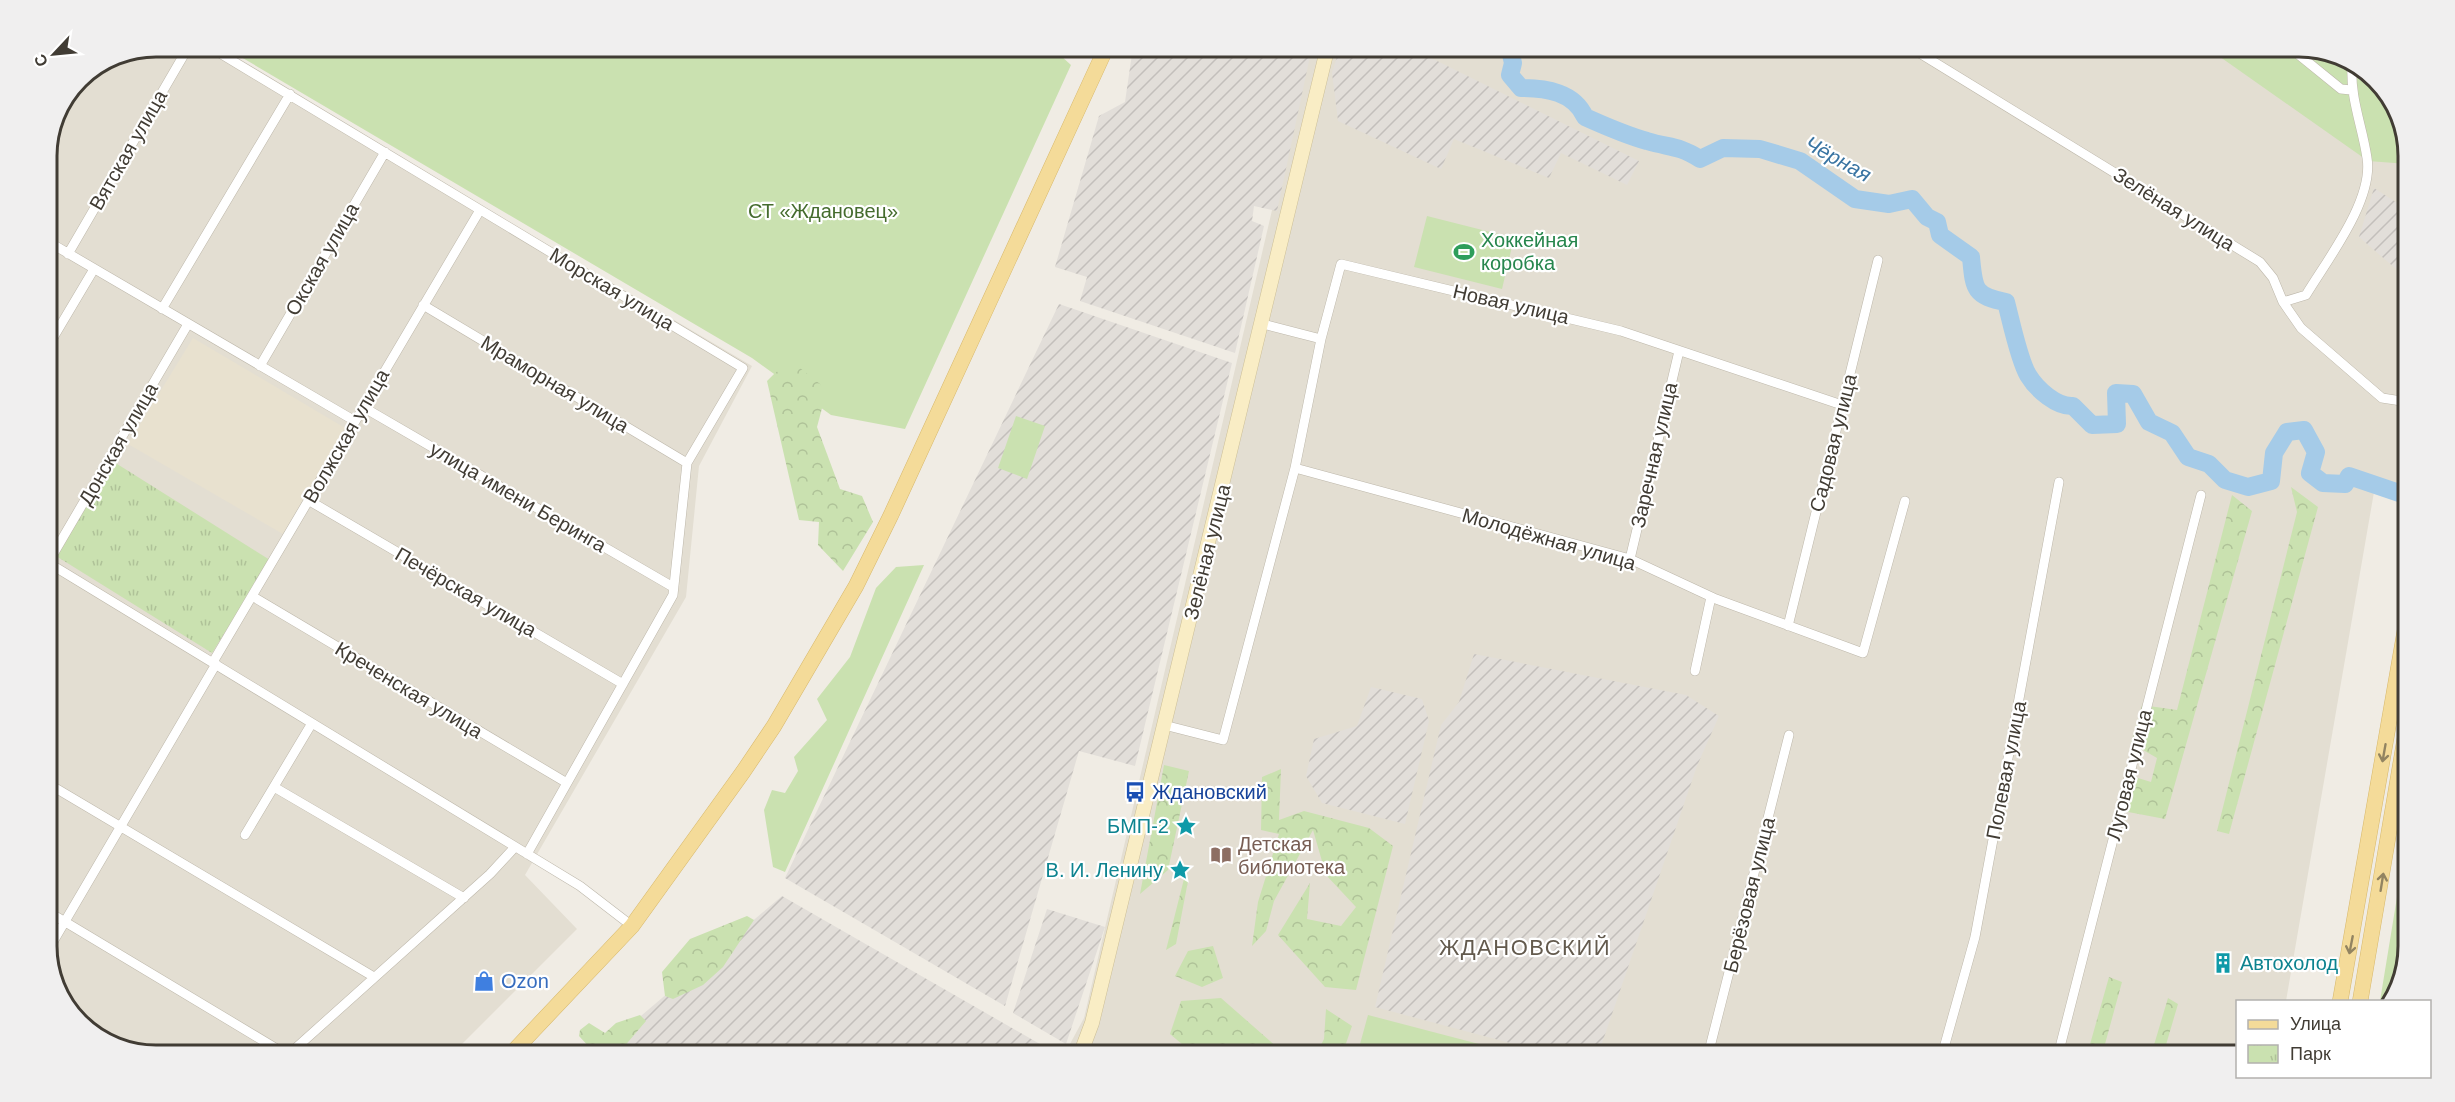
<svg xmlns="http://www.w3.org/2000/svg" width="2455" height="1102" font-family="Arial,sans-serif">
	<style>
		.residential { fill: #e3ded2 }
		.industrial { fill: url(#industrial-furrows) }
		.education { fill: #e8e1cf }
		.green { fill: #cae1b0 }
		.forest { fill: url(#forest-crowns) }
		.park { fill: url(#park-tufts) }
		.lines { fill: none; stroke-linecap: round; stroke-linejoin: round }
		.river { stroke: #a5cbe8; stroke-width: 18 }
		.street-casing { stroke: #bdb7aa; stroke-width: 10 }
		.secondary-casing { stroke: #ccbf97; stroke-width: 15 }
		.primary-casing { stroke: #d7b86b; stroke-width: 16 }
		.street { stroke: #fff; stroke-width: 9 }
		.secondary { stroke: #f9edc5; stroke-width: 14 }
		.primary { stroke: #f4db99; stroke-width: 15 }
		.oneway { stroke: #928461 }
		.labels { text-anchor: middle; stroke-width: 4.5; stroke-linejoin: round; paint-order: stroke }
		.street-label { font-size: 20px; fill: #413c34; stroke: #fff }
		.park-label { font-size: 20px; fill: #456c2e; stroke: #fff }
		.leisure-label { font-size: 20px; fill: #27864d; stroke: #fff; text-anchor: start }
		.transit-label { font-size: 20px; fill: #164399; stroke: #fff; text-anchor: start }
		.culture-label { font-size: 20px; fill: #0d838f; stroke: #fff; text-anchor: end }
		.education-label { font-size: 20px; fill: #785e54; stroke: #fff; text-anchor: start }
		.shop-label { font-size: 20px; fill: #366cbe; stroke: #fff; text-anchor: start }
		.water-label { font-size: 21px; font-style: italic; fill: #3974a2; stroke: #fff }
		.quarter-label { font-size: 22px; letter-spacing: 1.5px; fill: #635a4d; stroke: #fff }
		.rim { fill: none; stroke: #413c34; stroke-width: 3 }
	</style>
	<defs>
		<pattern id="industrial-furrows" width="10" height="10" patternUnits="userSpaceOnUse" patternTransform="scale(1.5)"><rect width="10" height="10" fill="#e2ded9"/><path d="M-1 1l2-2M0 10L10 0M9 11l2-2" fill="none" stroke="#c3bfbb"/></pattern>
		<pattern id="forest-crowns" width="20" height="18" patternUnits="userSpaceOnUse" patternTransform="scale(1.5)"><rect width="20" height="18" fill="#cae1b0"/><path d="M2 6a3 3 0 1 1 6 0M12 15a3 3 0 1 1 6 0" fill="none" stroke="#afc298"/></pattern>
		<pattern id="park-tufts" width="24" height="20" patternUnits="userSpaceOnUse" patternTransform="scale(1.5)"><rect width="24" height="20" fill="#cae1b0"/><path d="M3 7l-1-3M5 7V3M7 7l1-3M15 17l-1-3M17 17v-4M19 17l1-3" fill="none" stroke="#afc298"/></pattern>
	</defs>
	<rect width="100%" height="100%" fill="#f0ece4"/>
	<path class="residential" d="M2299,46L2341,55L2390,95L2408,149V502L2374,492L2286,1001L2238,1002L2237,1055H1064L1084,1018L1310,47Z
		M156,47H212L752,366L699,466L686,597L525,875L577,929L451,1055H156L114,1047L65,1007L47,954V149L79,78L114,55Z"/>
	<path class="industrial" d="M1133,47H1312L1277,211L1254,206L1252,221L1264,226L1235,353L1080,301L1087,277L1055,267L1099,116L1125,102Z
		M1340,47H1409L1639,161L1627,185L1561,153L1549,178L1454,139L1441,169L1338,121L1332,73Z
		M2374,188L2408,210V238L2403,275L2359,237Z
		M1059,304L1232,363L1135,766L1079,751L1005,1006L785,878Z
		M1474,654L1686,695L1719,716L1697,766L1598,1055H1555L1375,1007L1441,725L1459,702Z
		M1371,687L1422,699L1429,721L1405,824L1322,803L1306,776L1314,739L1357,726Z
		M782,896L1059,1055H595Z
		M1047,909L1105,927L1066,1044L1013,1013Z"/>
	<path class="education" d="M193,338L345,428L283,534L128,444Z"/>
	<path class="green" d="M1050,46L1071,65L905,429L831,415L752,358L224,47Z
		M2206,47H2299L2341,55L2390,95L2408,149V164L2368,161Z
		M1427,216L1514,238L1502,289L1414,267Z
		M1016,416L1045,426L1027,479L998,468Z
		M924,565L785,872L773,867L764,810L772,790L785,793L798,771L794,757L827,720L817,699L850,657L876,588L896,567Z
		M2408,830V946L2400,988L2389,1001H2380Z
		M1368,1015L1521,1055H1357Z"/>
	<path class="forest" d="M800,368L820,384L825,397L817,427L840,489L862,496L873,522L843,571L818,545L819,522L799,520L767,381L776,372Z
		M2291,487L2318,507L2229,834L2217,831L2297,512Z
		M2232,495L2252,511L2165,819L2123,811L2138,778L2151,782L2157,758L2131,743L2142,705L2177,710Z
		M1164,765L1189,771L1168,870L1140,894Z
		M1281,769L1279,820L1304,811L1369,828L1393,846L1356,990L1325,987L1278,935L1310,883L1307,919L1341,926L1356,907L1326,875L1313,830L1274,901L1266,931L1252,946L1258,902L1279,834L1261,830L1262,777Z
		M1186,871L1188,881L1176,944L1166,950Z
		M747,916L754,920L723,967L703,985L673,999L665,996L662,972L690,939Z
		M1213,946L1223,978L1202,987L1175,976L1188,951Z
		M2109,977L2122,982L2102,1055H2087Z
		M1221,998L1286,1055H1195L1170,1034L1181,1001Z
		M2168,998L2178,1004L2163,1055H2151Z
		M1326,1009L1352,1026L1342,1055H1316L1324,1039Z
		M640,1015L646,1021L617,1055H593L591,1049L579,1036L580,1030L589,1023L605,1033L616,1023Z"/>
	<path class="park" d="M114,462L270,560L212,653L56,556Z"/>
	<g class="lines">
		<path class="river" d="M1509,46L1513,63L1510,75L1521,88C1546,88 1574,92 1585,117C1605,126 1625,135 1647,141C1670,148 1678,145 1700,159L1723,148L1760,149L1800,161L1855,199L1889,204L1912,199L1927,217L1937,222L1940,235L1971,257C1974,288 1973,296 2006,302C2011,321 2019,360 2028,375C2037,390 2057,407 2073,406L2092,425L2117,424L2116,393L2133,394L2149,422L2172,433L2188,457L2209,464L2225,480L2248,487L2271,481L2274,453L2287,432L2304,430L2316,452L2310,473L2323,483L2345,484L2349,476L2408,496"/>
		<g class="street-casing">
			<path id="street" d="M208,46L743,368L687,463L673,595L527,854
				M1908,46L2260,262L2273,278L2283,302L2301,328L2382,398L2408,402
				M2288,46L2341,89L2351,90
				M47,241L355,421
				M68,254L189,46
				M2283,302L2306,295C2327,260 2374,200 2367,158C2362,124 2350,100 2352,63
				M423,305L687,463
				M162,309L290,94
				M1321,339L1341,264L1621,331L1842,405
				M47,348L94,269
				M260,366L385,152
				M363,407L673,587
				M1295,468L1630,559L1716,599L1863,653L1905,501
				M308,500L623,684
				M1630,559L1679,351
				M47,562L580,886L632,926
				M48,563L188,324
				M252,596L567,783
				M1788,626L1878,260
				M213,662L480,210
				M1695,671L1711,597
				M1164,725L1223,740L1295,468L1321,339L1263,324
				M47,783L374,977
				M274,787L464,898
				M245,835L312,723
				M47,911L287,1055
				M47,952L216,664
				M288,1055L490,874L515,847
				M1708,1055L1789,735
				M1942,1055L1975,937L2059,482
				M2058,1055L2201,495"/>
		</g>
		<g class="secondary-casing">
			<path id="secondary" d="M1080,1055L1092,1023L1328,46"/>
		</g>
		<g class="primary-casing">
			<path id="primary" d="M2340,1002L2408,613
				M2360,1002L2408,720
				M510,1055L632,926L743,772L774,726L856,586L891,515L1107,46"/>
		</g>
		<use href="#street" class="street"/>
		<use href="#secondary" class="secondary"/>
		<use href="#primary" class="primary"/>
	</g>
	<defs><path id="oneway-shaft" d="M-6 0H5M1.5-3L5.5 0L1.5 3" fill="none" stroke-width="1.6" stroke-linecap="round" stroke-linejoin="round" transform="scale(1.5)"/></defs>
	<g class="oneway">
		<use href="#oneway-shaft" transform="translate(2384 753) rotate(100)"/>
		<use href="#oneway-shaft" transform="translate(2382 882) rotate(-81)"/>
		<use href="#oneway-shaft" transform="translate(2351 945) rotate(101)"/>
	</g>
	<defs>
		<g id="stadium-bare" transform="scale(1.62)"><path d="M0-5a6.5 5 0 1 0 0 10a6.5 5 0 1 0 0-10ZM-3.5-1.8h7v3.6h-7Z" fill="#2e9e5b" stroke="#fff" stroke-width="2.5" paint-order="stroke"/></g>
		<g id="bus-bare" transform="scale(1.62)"><path d="M-5-6H5V4H4V6H2V4H-2V6H-4V4H-5ZM-3.5-4V0h7V-4ZM-3.5 1.2v1.5H-2V1.2ZM2 1.2v1.5H3.5V1.2Z" fill="#1a4fb4" stroke="#fff" stroke-width="2.5" paint-order="stroke"/></g>
		<g id="sight-bare" transform="scale(1.62)"><path d="M0-6L1.8-2.2L6-1.7L2.9 1.2L3.7 5.4L0 3.3L-3.7 5.4L-2.9 1.2L-6-1.7L-1.8-2.2Z" fill="#0f9aa8" stroke="#fff" stroke-width="2.5" paint-order="stroke"/></g>
		<g id="library-bare" transform="scale(1.62)"><path d="M-6-4Q-3-5.5-.7-3.5V5Q-3 3-6 4ZM6-4Q3-5.5 .7-3.5V5Q3 3 6 4Z" fill="#8d6e63" stroke="#fff" stroke-width="2.5" paint-order="stroke"/></g>
		<g id="building-bare" transform="scale(1.62)"><path d="M-4-6H4V6H1V3H-1V6H-4ZM-2.5-4.3h1.7v1.8h-1.7ZM.8-4.3h1.7v1.8H.8ZM-2.5-1h1.7V.8h-1.7ZM.8-1h1.7V.8H.8Z" fill="#0f9aa8" stroke="#fff" stroke-width="2.5" paint-order="stroke"/></g>
		<g id="shop-bare" transform="scale(1.62)"><path d="M-5-2.5h2.3a2.7 3.5 0 0 1 5.4 0H5L5.5 6h-11ZM-1.5-2.5h3a1.5 2.3 0 0 0-3 0Z" fill="#3f7fe0" stroke="#fff" stroke-width="2.5" paint-order="stroke"/></g>
	</defs>
	<g fill-rule="evenodd">
		<use href="#stadium-bare" x="1464" y="252"/>
		<use href="#bus-bare" x="1135" y="792"/>
		<use href="#sight-bare" x="1186" y="826"/>
		<use href="#library-bare" x="1221" y="855"/>
		<use href="#sight-bare" x="1180" y="870"/>
		<use href="#building-bare" x="2223" y="963"/>
		<use href="#shop-bare" x="484" y="981"/>
	</g>
	<g class="labels">
		<g class="street-label">
			<text transform="translate(128 150) rotate(-60)" y="7">Вятская улица</text>
			<text transform="translate(2174 209) rotate(32)" y="7">Зелёная улица</text>
			<text transform="translate(322 259) rotate(-60)" y="7">Окская улица</text>
			<text transform="translate(612 289) rotate(31)" y="7">Морская улица</text>
			<text transform="translate(1511 304) rotate(13)" y="7">Новая улица</text>
			<text transform="translate(555 384) rotate(31)" y="7">Мраморная улица</text>
			<text transform="translate(346 436) rotate(-60)" y="7">Волжская улица</text>
			<text transform="translate(1833 443) rotate(-76)" y="7">Садовая улица</text>
			<text transform="translate(118 444) rotate(-60)" y="7">Донская улица</text>
			<text transform="translate(1654 455) rotate(-77)" y="7">Заречная улица</text>
			<text transform="translate(518 497) rotate(30)" y="7">улица имени Беринга</text>
			<text transform="translate(1549 539) rotate(16)" y="7">Молодёжная улица</text>
			<text transform="translate(1207 552) rotate(-76)" y="7">Зелёная улица</text>
			<text transform="translate(466 592) rotate(30)" y="7">Печёрская улица</text>
			<text transform="translate(409 690) rotate(31)" y="7">Креченская улица</text>
			<text transform="translate(2006 770) rotate(-79)" y="7">Полевая улица</text>
			<text transform="translate(2129 775) rotate(-76)" y="7">Луговая улица</text>
			<text transform="translate(1749 895) rotate(-76)" y="7">Берёзовая улица</text>
		</g>
		<g class="park-label">
			<text x="823" y="218">СТ «Ждановец»</text>
		</g>
		<g class="leisure-label">
			<text x="1481" y="247">Хоккейная<tspan x="1481" dy="23">коробка</tspan></text>
		</g>
		<g class="transit-label">
			<text x="1152" y="799">Ждановский</text>
		</g>
		<g class="culture-label">
			<text x="1169" y="833">БМП-2</text>
			<text x="1163" y="877">В. И. Ленину</text>
			<text x="2240" y="970" text-anchor="start">Автохолод</text>
		</g>
		<g class="education-label">
			<text x="1238" y="851">Детская<tspan x="1238" dy="23">библиотека</tspan></text>
		</g>
		<g class="shop-label">
			<text x="501" y="988">Ozon</text>
		</g>
		<g class="water-label">
			<text transform="translate(1838 159) rotate(29)" y="7">Чёрная</text>
		</g>
		<g class="quarter-label">
			<text x="1525" y="955">ЖДАНОВСКИЙ</text>
		</g>
	</g>
	<path d="M0 0H2455V1102H0ZM156 57H2299A99 99 0 0 1 2398 156V946A99 99 0 0 1 2299 1045H156A99 99 0 0 1 57 946V156A99 99 0 0 1 156 57Z" fill="#f0efef" fill-rule="evenodd"/>
	<path class="rim" d="M156 57H2299A99 99 0 0 1 2398 156V946A99 99 0 0 1 2299 1045H156A99 99 0 0 1 57 946V156A99 99 0 0 1 156 57Z"/>
	<rect x="2236" y="1000" width="195" height="78" fill="#ffffff" stroke="#b3b1ae" stroke-width="1.5"/>
	<rect x="2248" y="1020" width="30" height="9" fill="#f4db99" stroke="#b3b1ae" stroke-width="1.5"/>
	<text x="2290" y="1030" font-size="18" fill="#413c34">Улица</text>
	<rect x="2248" y="1045" width="30" height="18" fill="url(#park-tufts)" stroke="#b3b1ae" stroke-width="1.5"/>
	<text x="2290" y="1060" font-size="18" fill="#413c34">Парк</text>
	<g transform="translate(54 54) rotate(244)" stroke="#ffffff" stroke-width="4.5" paint-order="stroke">
	<path d="M0-4.5L10 22L0 15L-10 22Z" fill="#413c34"/>
	<text y="-9" font-size="16" font-weight="bold" text-anchor="middle" fill="#413c34">С</text>
	</g>
</svg>
